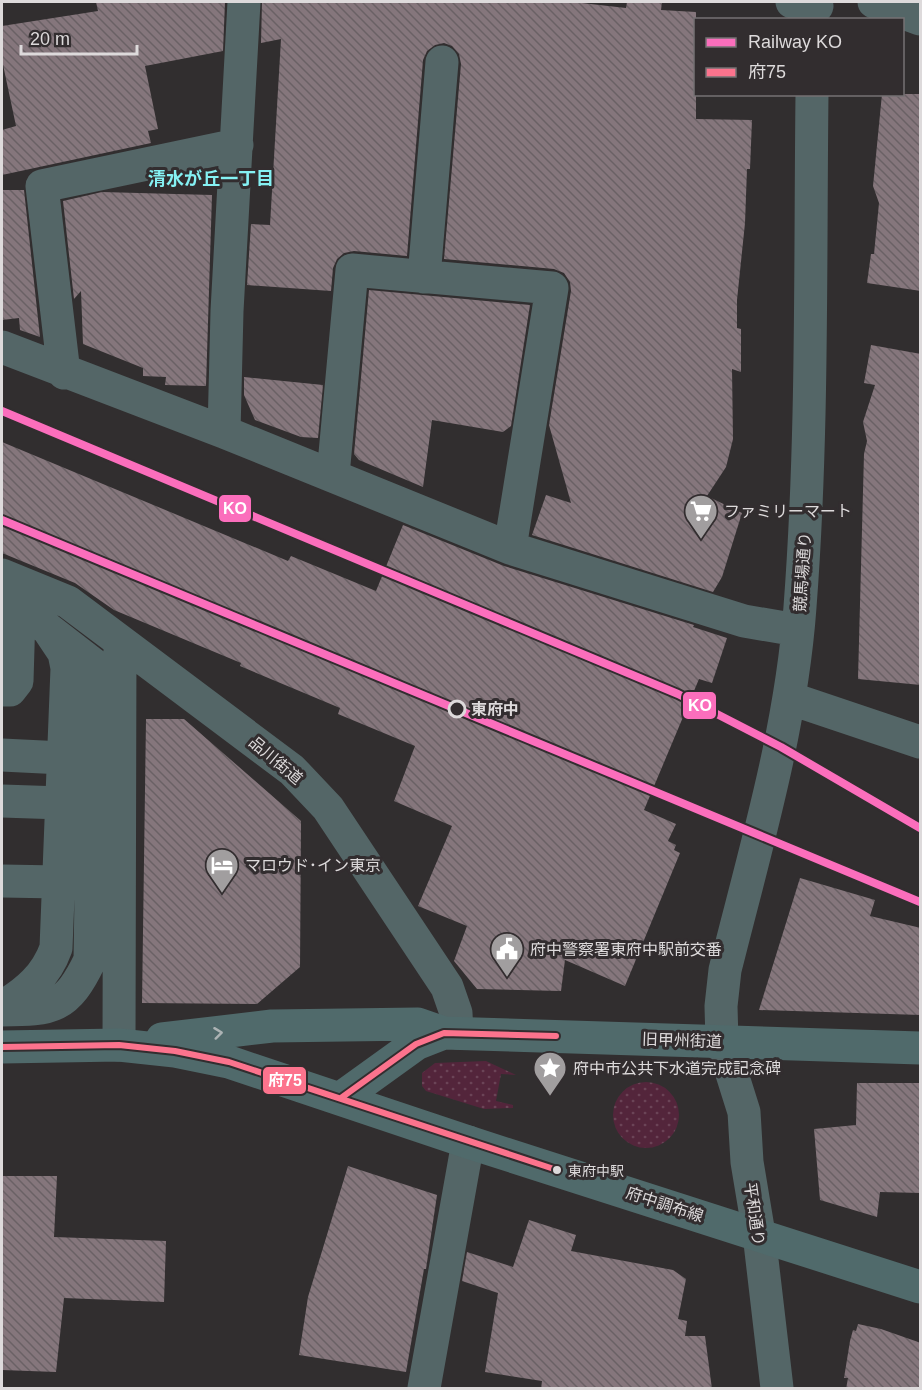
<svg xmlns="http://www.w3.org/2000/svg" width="922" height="1390" font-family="Arial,'Noto Sans JP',sans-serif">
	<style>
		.grass { fill: url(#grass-dots) }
		.building { fill: url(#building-back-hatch) }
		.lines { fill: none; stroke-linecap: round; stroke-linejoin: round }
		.minor { stroke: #546667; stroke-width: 33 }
		.major { stroke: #506a6b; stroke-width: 33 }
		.bus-1-casing { stroke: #322d2f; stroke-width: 10 }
		.bus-1 { stroke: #fc738d; stroke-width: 6 }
		.rail-1-casing { stroke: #322d2f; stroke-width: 12 }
		.rail-1 { stroke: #fb6ebc; stroke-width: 8 }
		.oneway { stroke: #acb3b4 }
		.stop-dot { fill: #322d2f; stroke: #dddadb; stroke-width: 3 }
		.bus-dot { fill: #dddadb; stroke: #322d2f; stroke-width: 2 }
		.labels { text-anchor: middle; stroke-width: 6; stroke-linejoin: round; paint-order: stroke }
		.bus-label { font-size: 14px; fill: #dddadb; stroke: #322d2f; text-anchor: start }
		.poi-label { font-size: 16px; fill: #dddadb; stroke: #322d2f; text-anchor: start }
		.street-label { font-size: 16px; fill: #dddadb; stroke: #322d2f }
		.stop-label { font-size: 16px; font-weight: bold; fill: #dddadb; stroke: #322d2f; text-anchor: start }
		.neighbourhood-label { font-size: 18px; font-weight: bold; fill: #85f1f3; stroke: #322d2f }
		.line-badge { stroke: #322d2f; stroke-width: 2 }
		.badge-label { font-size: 16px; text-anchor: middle; font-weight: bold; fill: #fff }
	</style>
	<defs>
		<pattern id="grass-dots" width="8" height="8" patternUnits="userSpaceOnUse" patternTransform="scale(1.5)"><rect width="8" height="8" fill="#53253b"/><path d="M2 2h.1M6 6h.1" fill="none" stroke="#6b4457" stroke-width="1.8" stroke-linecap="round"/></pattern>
		<pattern id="building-back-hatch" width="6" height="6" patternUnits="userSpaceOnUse" patternTransform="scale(1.5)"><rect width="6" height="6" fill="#85767c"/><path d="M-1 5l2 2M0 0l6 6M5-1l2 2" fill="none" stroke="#6a6165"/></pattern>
	</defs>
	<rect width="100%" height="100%" fill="#312e2f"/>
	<path class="grass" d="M486,1061L516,1075L501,1074L496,1101L513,1105V1108L484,1109L426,1091L422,1086V1073L435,1063Z
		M613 1115a33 33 0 1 1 66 0a33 33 0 1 1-66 0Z"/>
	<path class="building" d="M96,2H225L223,51L145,66L158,129L148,131L151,143L2,175V130L16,126L2,60V26L98,11Z
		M262,2H573L626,8L627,2H662L661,10L696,12V119L752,120L750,169H747L745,223L737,300V328L741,329V372L732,369L733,439L726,467L707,496L742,513L722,577L713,592L532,535L546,495L571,503L549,425L571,291L570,282L564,273L554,269L444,259L461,64L459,54L452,46L444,43L435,45L427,51L423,60L407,256L354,251L344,253L337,259L333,268L331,291L247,285L251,224L270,225L281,39L261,43Z
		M882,94H921V291L867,283L871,254H874L879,203L873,186Z
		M2,190H24L40,337L20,330L19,318L2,320Z
		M102,192L212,195L206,386L165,385L166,377L143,376V368L83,344L81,291L74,299L63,201Z
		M369,290L530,305L511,426L503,432L432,420L423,487L359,460L354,454Z
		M871,345L921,354V685L858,679L864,454L867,441L863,422L875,385L864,383Z
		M244,377L323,385L318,438L301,437L255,420L244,395Z
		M2,442L288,561L291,556L376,591L403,525L504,566L694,625L693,627L727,638L712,683L699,679L644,810L676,824L668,841L676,845L674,850L680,853L625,986L565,960L561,991L477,989L454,961L467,926L418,906L452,826L394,801L415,746L338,714L340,708L240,666L241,663L114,610L75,583L2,553Z
		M146,719H184L301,821L300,967L257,1004L142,1003Z
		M800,878L875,900L870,916L921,928V1015L759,1010Z
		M857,1083H921V1193L880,1192L877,1217L820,1200L814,1129L856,1125Z
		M348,1166L437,1195L426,1269H424L406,1372L299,1355L308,1297Z
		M2,1176H57L54,1237L166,1241L164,1302L64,1298L56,1372L2,1370Z
		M529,1220L576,1235L571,1251L673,1270L686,1279L678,1319L687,1321L685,1336H705L712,1389H541L542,1381L485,1372L498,1293L462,1281L467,1252L513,1267Z
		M858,1324L881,1329L921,1343V1389H846L848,1378H844L850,1341L853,1330L856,1331Z"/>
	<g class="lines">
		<path class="minor" d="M792,2L817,6
			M874,2L920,19
			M424,277L442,62
			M2,347L224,432L510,548L744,621L797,630
			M64,373L42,186L237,145
			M224,432L227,311L244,2
			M333,475L352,270L552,288L510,548
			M2,575L68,602L292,770L328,808L447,987L456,1013L457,1033
			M2,607L40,623L93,664L94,699L90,960C67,1008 53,1010 2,1010
			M2,690H10L17,681L19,614
			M789,698L920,742
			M2,755L63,758
			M2,801L62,803
			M2,881L59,882
			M2,1007C27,992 46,976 56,948L67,668L64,653L50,632
			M119,1045L120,642
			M424,1388L468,1142
			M777,1388L759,1234L747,1162L744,1112L722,1042L721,1006L725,970C755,850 791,731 800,607C813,437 810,265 812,94"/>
		<path class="major" d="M162,1039L272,1026L418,1024L444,1033
			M2,1047L119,1045L175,1051L229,1062L468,1142L920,1287
			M341,1098L416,1044L444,1033L920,1048"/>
		<g class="bus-1-casing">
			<path id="bus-1" d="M2,1047L119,1045L175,1051L229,1062L557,1170
				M341,1098L416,1044L444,1033L556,1036"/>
		</g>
		<use href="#bus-1" class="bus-1"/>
		<g class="rail-1-casing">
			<path id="rail-1" d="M2,411L678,694L781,747L920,828
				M2,520L920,902"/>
		</g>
		<use href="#rail-1" class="rail-1"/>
	</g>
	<defs><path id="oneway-chevron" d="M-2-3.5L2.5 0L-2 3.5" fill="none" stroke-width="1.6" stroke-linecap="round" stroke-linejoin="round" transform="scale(1.5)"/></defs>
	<use class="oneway" href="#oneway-chevron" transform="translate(218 1033) rotate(-7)"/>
	<defs>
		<g id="supermarket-pin" transform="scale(1.725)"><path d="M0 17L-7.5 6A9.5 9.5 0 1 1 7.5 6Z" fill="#a19e9f" stroke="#322d2f"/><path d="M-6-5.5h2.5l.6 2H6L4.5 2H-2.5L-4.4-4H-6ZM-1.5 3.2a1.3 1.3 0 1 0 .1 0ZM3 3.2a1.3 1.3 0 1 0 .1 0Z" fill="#fff"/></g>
		<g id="hotel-pin" transform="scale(1.725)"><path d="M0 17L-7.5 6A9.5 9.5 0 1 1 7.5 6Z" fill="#a19e9f" stroke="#322d2f"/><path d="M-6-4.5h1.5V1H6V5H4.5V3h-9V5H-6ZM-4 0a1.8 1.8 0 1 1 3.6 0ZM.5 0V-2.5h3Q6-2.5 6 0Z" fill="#fff"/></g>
		<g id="civic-pin" transform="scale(1.725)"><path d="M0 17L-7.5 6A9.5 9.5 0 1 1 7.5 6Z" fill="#a19e9f" stroke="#322d2f"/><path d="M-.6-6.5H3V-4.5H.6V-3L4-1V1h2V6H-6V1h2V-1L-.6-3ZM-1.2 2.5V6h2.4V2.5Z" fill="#fff"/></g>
		<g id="sight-pin" transform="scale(1.725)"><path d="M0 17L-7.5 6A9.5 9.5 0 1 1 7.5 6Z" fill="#a19e9f" stroke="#322d2f"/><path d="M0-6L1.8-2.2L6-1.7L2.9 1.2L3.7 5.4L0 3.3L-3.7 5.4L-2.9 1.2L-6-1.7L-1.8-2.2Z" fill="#fff"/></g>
	</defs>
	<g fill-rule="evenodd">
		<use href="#supermarket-pin" x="701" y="511"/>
		<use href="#hotel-pin" x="222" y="865"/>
		<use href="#civic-pin" x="507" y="949"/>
		<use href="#sight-pin" x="550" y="1068"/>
	</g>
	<circle class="stop-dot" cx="457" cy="709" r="8"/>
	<circle class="bus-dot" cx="557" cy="1170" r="5"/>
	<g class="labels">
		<g class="bus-label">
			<text x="568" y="1176">東府中駅</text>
		</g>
		<g class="poi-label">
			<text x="724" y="517">ファミリーマート</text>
			<text x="245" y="871">マロウド･イン東京</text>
			<text x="530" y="955">府中警察署東府中駅前交番</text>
			<text x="573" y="1074">府中市公共下水道完成記念碑</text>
		</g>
		<g class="street-label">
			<text transform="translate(802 572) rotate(-86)" y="6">競馬場通り</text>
			<text transform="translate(276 760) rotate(40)" y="6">品川街道</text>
			<text transform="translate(682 1040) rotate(2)" y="6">旧甲州街道</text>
			<text transform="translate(665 1204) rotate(18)" y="6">府中調布線</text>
			<text transform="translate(755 1214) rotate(82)" y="6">平和通り</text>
		</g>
		<g class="stop-label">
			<text x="471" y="715">東府中</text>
		</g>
		<g class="neighbourhood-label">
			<text x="211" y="185">清水が丘一丁目</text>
		</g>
	</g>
	<g class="line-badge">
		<rect x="218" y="494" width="34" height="29" rx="6" fill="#fb6ebc"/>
		<rect x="682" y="691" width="35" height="29" rx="6" fill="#fb6ebc"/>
		<rect x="262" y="1066" width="45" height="29" rx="6" fill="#fc738d"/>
	</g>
	<g class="badge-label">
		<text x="235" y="514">KO</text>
		<text x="700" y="711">KO</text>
		<text x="285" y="1086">府75</text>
	</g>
	<rect width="922" height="1390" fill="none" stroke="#dddadb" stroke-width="6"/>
	<rect x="694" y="18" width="210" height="78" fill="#322d2f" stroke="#767274" stroke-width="1.5"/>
	<rect x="706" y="38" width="30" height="9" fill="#fb6ebc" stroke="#767274" stroke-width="1.5"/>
	<text x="748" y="48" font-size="18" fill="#dddadb">Railway KO</text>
	<rect x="706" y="68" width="30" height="9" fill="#fc738d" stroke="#767274" stroke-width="1.5"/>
	<text x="748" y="78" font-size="18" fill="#dddadb">府75</text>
	<path d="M21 45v9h116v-9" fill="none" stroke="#dddadb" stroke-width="3"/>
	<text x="30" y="45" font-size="18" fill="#dddadb" stroke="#322d2f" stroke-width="4.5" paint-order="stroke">20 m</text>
</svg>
